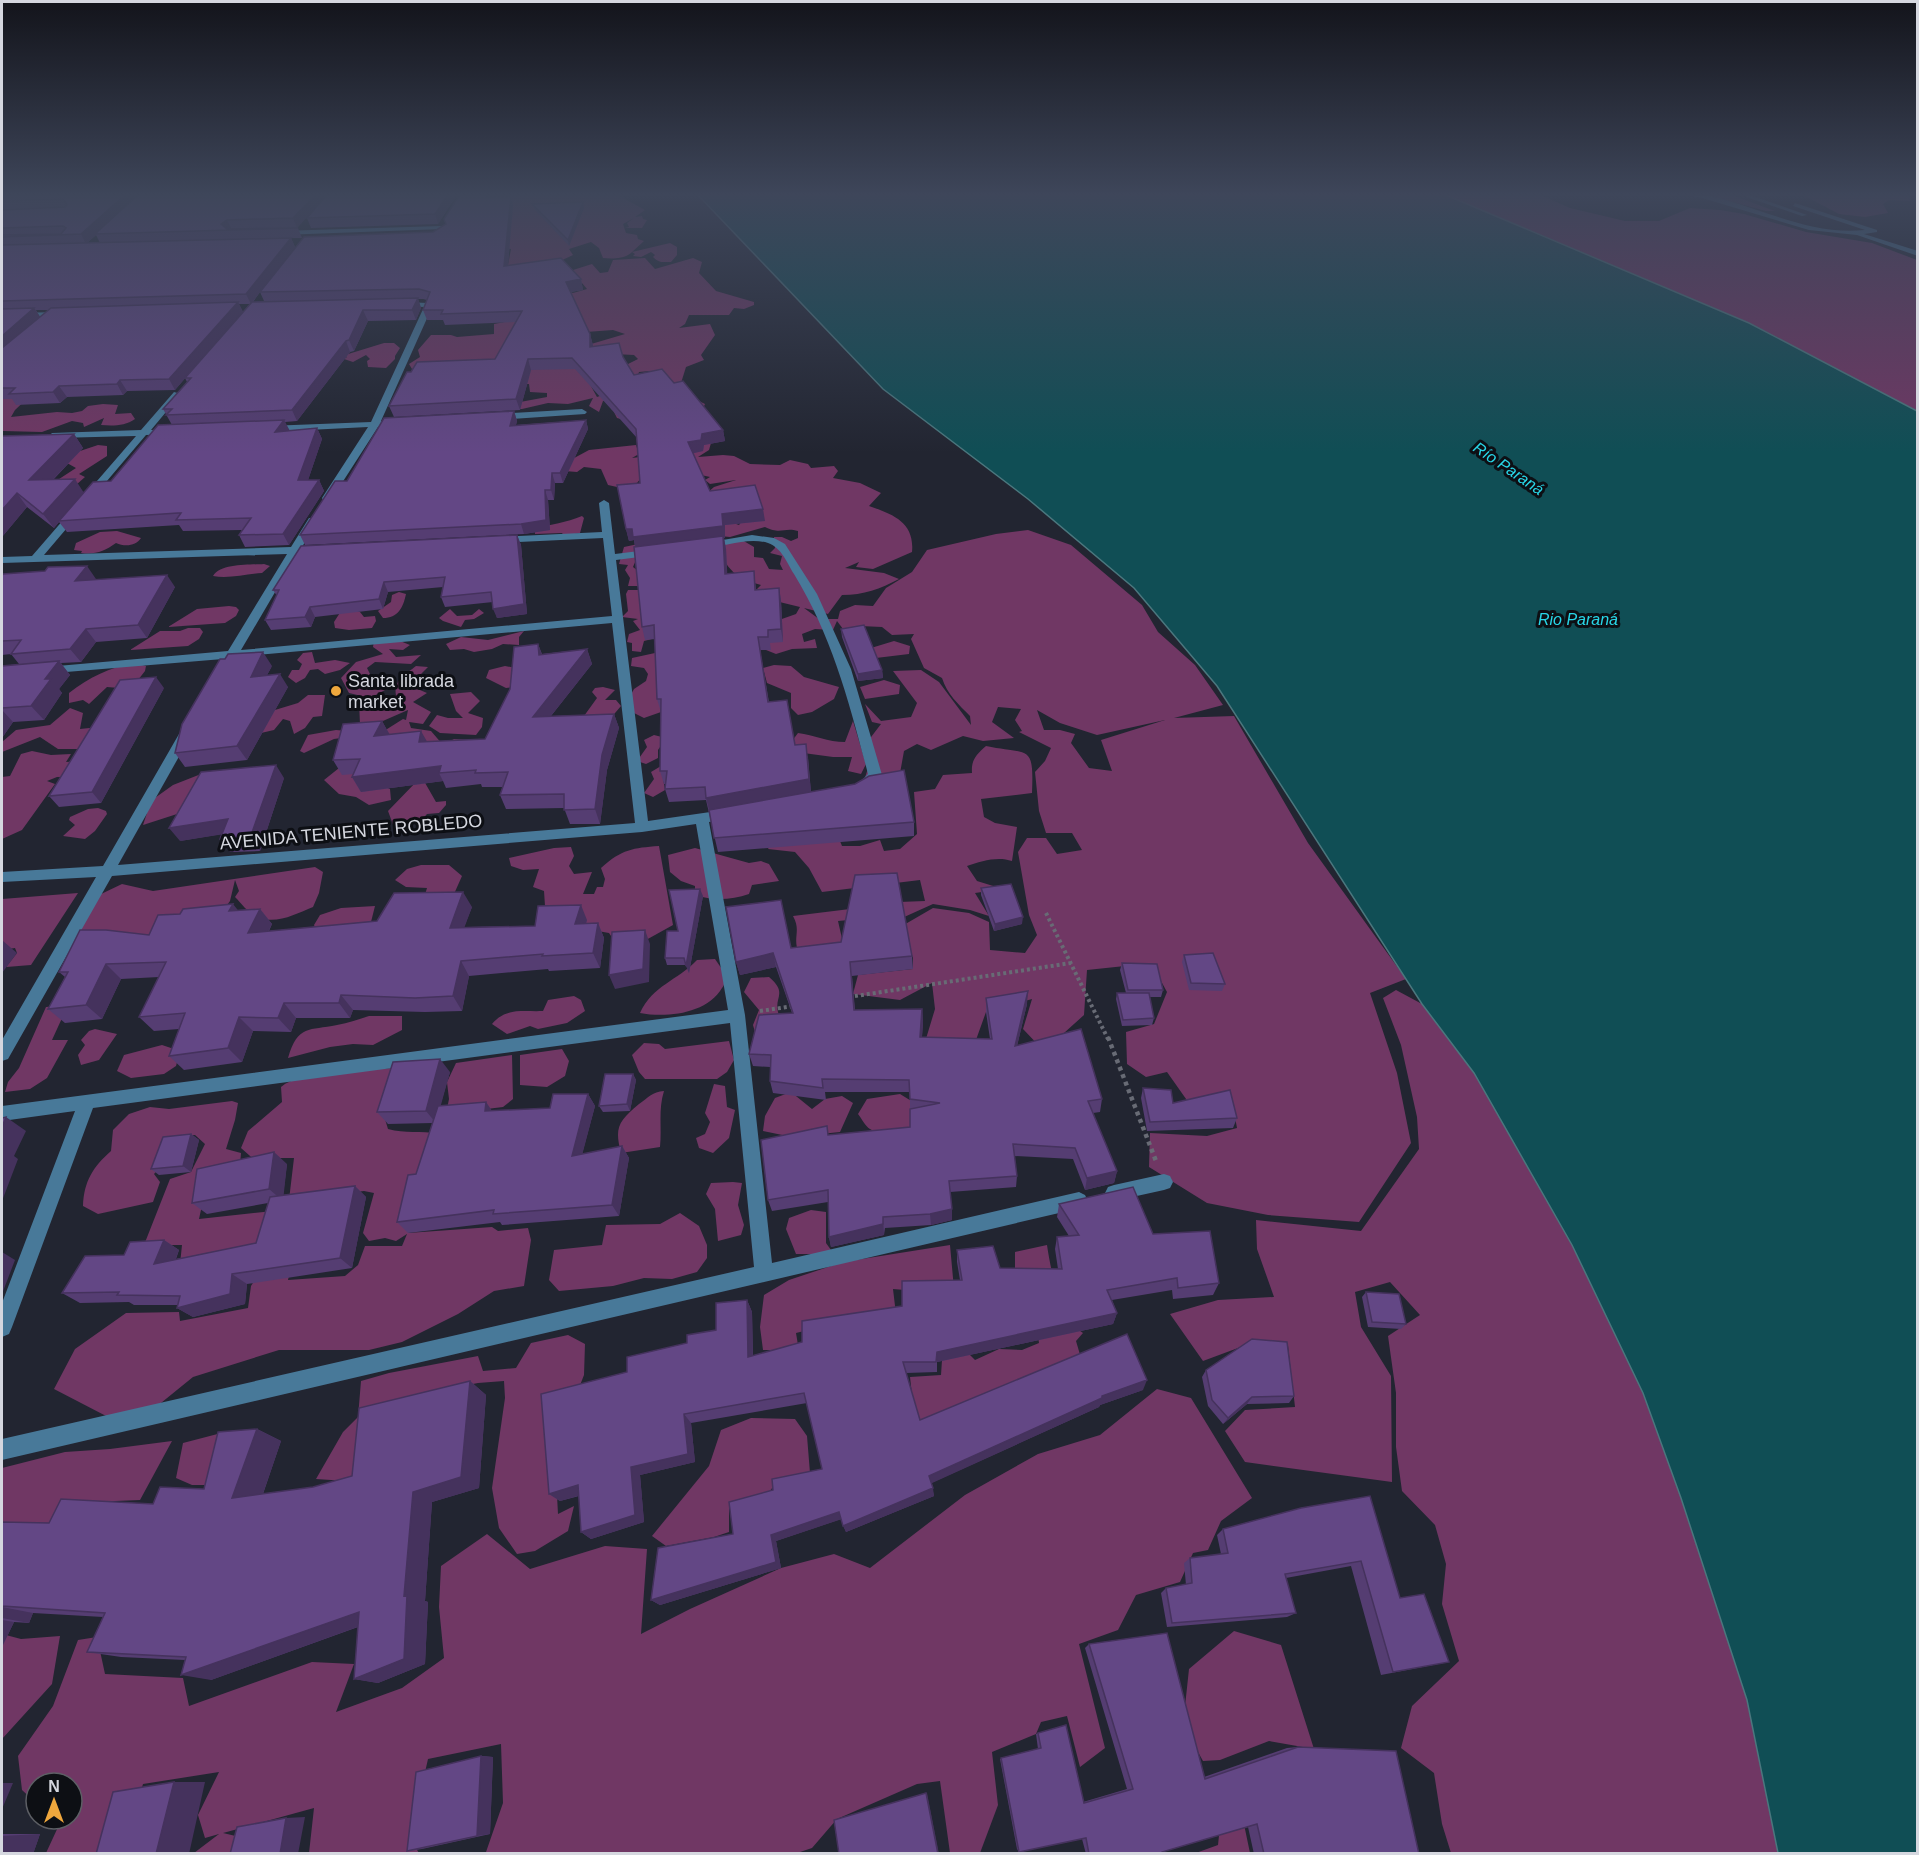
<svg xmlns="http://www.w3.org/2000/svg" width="1919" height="1855" font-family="Helvetica,sans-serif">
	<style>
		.forest { fill: #703764; fill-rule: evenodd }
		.water { fill: #104e55; stroke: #4b777e; stroke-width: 1.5 }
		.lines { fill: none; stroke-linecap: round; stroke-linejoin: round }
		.path-far1 { stroke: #686b75; stroke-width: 4; stroke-dasharray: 3 3; stroke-linecap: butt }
		.path { stroke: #686b75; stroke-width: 4.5; stroke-dasharray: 4 4; stroke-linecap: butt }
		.minor { fill: #487999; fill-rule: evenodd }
		.wall { fill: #553d72; fill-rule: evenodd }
		.shaded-wall { fill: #45325d }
		.building { fill: #634785; stroke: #45325d; stroke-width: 1.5 }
		.poi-dot { fill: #efa73d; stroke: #0d0f14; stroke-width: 2 }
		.labels { text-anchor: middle; stroke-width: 6; stroke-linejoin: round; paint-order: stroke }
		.far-water-label { font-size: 16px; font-style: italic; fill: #28d6e7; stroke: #0d0f14 }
		.poi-label { font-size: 18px; fill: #d5d7df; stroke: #0d0f14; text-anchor: start }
		.street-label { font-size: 18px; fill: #d5d7df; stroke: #0d0f14 }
	</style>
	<rect width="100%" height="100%" fill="#222531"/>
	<path class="forest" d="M477,193H614L645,210L635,217L642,216L643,219L647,220L642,228H625L629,227L627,223L634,218L623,224L626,233L637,235L638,239L644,241L632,252L670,243L677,247V255L671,262C662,262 659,263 653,257L655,255L651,252L641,257L633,256L635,254L632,252C625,259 612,259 603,258L599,248L591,242L569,249L573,255L556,263L514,270L508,265L511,249L498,247L425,295C432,276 454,234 445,216L458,213Z
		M1441,193H1536L1570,208L1625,221H1659L1690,208L1720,210L1744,214L1806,232L1872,243L1917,260V411L1749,323Z
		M1700,193H1726L1775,211H1766Z
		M1785,193H1894L1909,196L1910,201L1889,200L1883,204L1888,213L1865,217L1839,214L1805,196Z
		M645,258L655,269L693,258L702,262L699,273L716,291L754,302V305L744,309L734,308L729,315H689L685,324L679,328L710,324L715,335L701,355L704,360L686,367L681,383L603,401L599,412L589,406L593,398L568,404L548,403L522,409H504L498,406L547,397V393L530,392L529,384L497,386L412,369L409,364L420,357L418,350L431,335H451L457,337L494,334V324L515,320L581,347L625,334L613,330L586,332L567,291L573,293L587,289L582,283L566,280L573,270L592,264L600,273L608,272L613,260ZM614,354L634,355L638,359L624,366L636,380L639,372L650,371L657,376L597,397L587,379Z
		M384,343H394L400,348L395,356V359L386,368L368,367L367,361L370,359L366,355L353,362L344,359L347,357L345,355Z
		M32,394L15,410L11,417L57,412L72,413L82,411L88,406L103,404L118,405L115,414L131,413L135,419C125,426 113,426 101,425L104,418L84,427L83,423L72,421L42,432L3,431L2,396Z
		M695,399L705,404L701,413L713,436L709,450L698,457L723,455L734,456L750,464L780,465L790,460L808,464L811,468L834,466L838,471L833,478L860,483L881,493L869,506C892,514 915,522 912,552L873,569L856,567L859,562L845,568L884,573L899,579C880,589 864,595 842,595L828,614L804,608L819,619H838L840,611L855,605L873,606L886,588L912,572L927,550L996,534L1028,530L1071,545L1142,605L1158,632L1195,665L1223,705L1174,718L1234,716L1308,843L1406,979L1370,993L1397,1073L1411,1143L1359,1222L1268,1215L1207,1203L1149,1167L1150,1133L1207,1136L1237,1128L1231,1096L1191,1106L1167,1072L1146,1077L1127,1064L1126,1032L1154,1024L1167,992L1155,970L1125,966L1087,970L1084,1015L1044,1051L1023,1029L1032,999L986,1012L972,1051L925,1042L935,1009L932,983L900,1000L853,994L858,975L913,969V958L902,926L933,908L969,913L989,922L990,950L1025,953L1037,935L1029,915L1018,852L1027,838H1046L1057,854L1082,850L1072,833H1046L1039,811L1035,772L1045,761L1051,748L1019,732L1022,731L1015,720L1021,709L998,707L992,722L1014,738L983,741L963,736L931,750L917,744L904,751L897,790L862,787L870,762L868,741L881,724L872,722L865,704L881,721L911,717L917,703L893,671L921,670L939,682L971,725L970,716C959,705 947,694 942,678L924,668L911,639L914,634L892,635L882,627L860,626L843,629L837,621L833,630L815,629L802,634L804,642L815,639L817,648L792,649L776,654L766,650L765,645L759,642L761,652L756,659L661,712L644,718L632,712L627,702L634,689L646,681L648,674L644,668L631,666L632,658L655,653L662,661L796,614L800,607L751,595L761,585C738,579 723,569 720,544L742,540L754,547V557L763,558L769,569L783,570L780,564L782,556L770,553L775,548L774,537H782L791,541L798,538V531C784,527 781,535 765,527L730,537L709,535L722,519L739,525L745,517L706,494L714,487L736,480L710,484L705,480L710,477L701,475L692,463L695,458L682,464L643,476L636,484L626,489L608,485L601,469L584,467L577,472L552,470L589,450L636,445L639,454L632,458L655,455L644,425L617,418L614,412ZM1037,710L1060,723L1097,735L1165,720L1101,740L1112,771L1089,768L1071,743L1075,734L1060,730H1044Z
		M98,445L107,446V456L79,474L85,477L76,485L53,486V483L76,468L67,463L80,451Z
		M582,516L584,518L580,533L564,536L562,533L535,534V529C551,524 566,523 582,516Z
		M117,531L141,538C136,546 125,547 116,543C105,551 95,555 81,553L82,551L74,550L76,543L100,532Z
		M643,543L633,567L638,571L641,586H628L630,578L625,570L628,565L619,564L624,547Z
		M264,564L270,566L262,573C245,574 229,579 213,576C221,563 250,565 264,564Z
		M628,590H641L667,640L652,639L644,641L641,652L632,651V643L627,642L629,634L640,630L633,621L638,619L622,617L628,611L626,594Z
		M399,592L406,594C403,608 398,618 383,618L378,611L391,602L392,595Z
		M229,606L236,607L239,610L236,616L225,623L168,627L197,609Z
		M343,608L360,612L364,617L375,616L376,621L372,628L349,630L335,628L334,622Z
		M450,609L457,616L472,615L479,609L484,613L474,619L465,620L461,627L443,621L439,618Z
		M188,628H200L203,632L199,639L188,646L130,650L160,631H180Z
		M524,631L519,637V645L503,644L492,649L474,652L464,649L450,650L446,644L461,637L488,640Z
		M395,639L410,645L403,650L389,649L396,657L421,655L411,664L375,662L367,668L375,684L378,679L385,690L370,698L349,693L341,678L356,662L383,654L373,647L374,641Z
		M894,641L910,646L909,654L876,658L871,648Z
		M312,652L315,663L335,660L350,663L340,670L325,674L318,669L310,670L305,678L296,683L288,677L292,670H299L302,664L297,660L303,653Z
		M134,663L146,666L145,671L131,689L107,687L89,704L83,700L69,703V693C90,677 108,668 134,663Z
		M774,665L791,666L804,677L839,687L834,699L812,712L798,715L791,708V693L767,683L763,668Z
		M416,666L428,667L417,678L413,687L427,693L413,702L431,712L423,724L409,722L411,728L431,731L443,745L454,739L469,740L463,751L398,741L384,731L403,719L406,720L408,710L376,724L360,725L359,701L384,704L396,695C393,681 406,674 416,666Z
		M505,666L522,669L513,687L506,688L486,678L489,670Z
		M884,680L900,685L899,694L865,699L860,687Z
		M603,687L615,690L605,700H616L621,706L604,726L584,716L597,698L592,692L595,688Z
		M471,692L480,701L468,713L483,718L482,727L476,735L440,733L429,726L437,715L448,718H463L456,711L450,694Z
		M308,695H325L322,716L313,717L305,728L294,734L290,721L283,719L274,730L261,733L265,713L298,703Z
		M70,708L83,713L80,729L99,727L85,749H58L40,737L2,752V742L16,730L50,725Z
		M853,721L866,764L861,774L848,771L852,757H833L796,752L792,741L798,733C814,735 828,742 845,742Z
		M336,730L348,731V737L334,739L304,753L300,751L308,735Z
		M654,735L666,738L658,750V758L646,764L637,761L647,747L644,740Z
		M986,746C1029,755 1034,743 1032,793L981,799L984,817L995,823L1017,827L1012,861C998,856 981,861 967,866L977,881L1003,889L975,893L989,916L970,910L933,904L902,918L899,902L925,901L920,880L822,892L809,868L795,852L768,849L771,844L838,836L842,846H860L880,840L884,851L900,849L917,834L914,792L935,789L943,775L972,773C971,760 976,755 986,746Z
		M32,751L51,755L71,754L66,762L81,761L97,776L57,777L47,781L55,784L22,830L2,839V777L10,776L21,754Z
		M661,766L665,790L653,797L644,793L654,779L651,772Z
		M339,768L390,789L391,800L369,805L356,797L339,794L324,780Z
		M201,774L208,804L143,825L147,813L145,805L173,785Z
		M418,780L424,781L436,802L446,801V805L439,813L427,814L420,822L403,824L395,830L388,811Z
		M98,808L106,811L107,814L95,831L85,839L63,836L75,825L69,820L70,817L88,809Z
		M659,846L673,925L646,940L617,945L609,933L592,930L545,906L544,891L533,887L539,869L523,870L511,866L509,858L554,848L571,847L574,856L569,866L574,874L592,872L583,894H594L597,887H603L605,879L601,868C622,849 633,848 659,846Z
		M695,848L749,863L761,861L769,864L779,881L752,885L749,894C731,900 713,901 695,895V886L681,881L670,872L668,855Z
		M421,865H449L462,876L454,894L424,898L427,888L406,887L395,880L407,869Z
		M315,867L323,872L319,893L313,907C296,914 276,925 257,917C249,914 241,903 235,897L239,891L235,880L230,901L222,912L157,945L77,933L99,895L122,884L153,891Z
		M78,893L31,965L6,967L17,953L15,948L2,950V899Z
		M375,906L371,922L318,934L314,925L320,915L341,908Z
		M850,909L849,920L838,921L843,943L800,956C791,938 802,932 793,916Z
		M715,959L726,975C725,979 725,985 722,988C707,1014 666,1018 640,1013C653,985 677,981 697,960Z
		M769,977C788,993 774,997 778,1012C779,1017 782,1022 783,1026L758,1043L753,1025L759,1010L744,992L751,978Z
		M1396,990L1422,1004L1474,1073L1572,1245L1643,1393L1681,1498L1747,1700L1778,1853H1451L1442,1824L1434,1773L1401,1748L1412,1706L1459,1661L1442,1604L1446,1564L1435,1525L1402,1491L1396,1447V1393L1388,1336L1420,1315L1390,1282L1355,1292L1361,1327L1391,1376L1392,1482L1245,1462L1225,1431L1245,1410L1295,1407L1288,1346L1246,1345L1203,1361L1170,1314L1218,1300L1274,1297L1257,1249L1256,1220L1361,1231L1419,1149L1417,1117L1401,1045L1383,998Z
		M574,996L581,1000L585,1011L567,1023L538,1029L530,1026L507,1034L492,1024C506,1007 523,1012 543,1011L548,1000Z
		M68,1005L52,1040H68L47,1078L30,1089L5,1092L8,1082L19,1068L46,1007Z
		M369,1016H402V1030L373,1045L353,1044L330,1047L288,1058C298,1024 309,1031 337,1025C348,1023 359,1019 369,1016Z
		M95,1029L117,1034L99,1060L81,1065L78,1055L85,1045L81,1040L89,1031Z
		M729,1041L734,1060L727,1072L717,1079H645L639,1072L632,1055L644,1043L659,1044L665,1049Z
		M162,1045L180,1051L176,1066L164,1074L131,1078L117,1071L124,1055Z
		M562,1049L569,1061L565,1076L547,1087L520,1085V1055Z
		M512,1055L513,1099L503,1107L446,1114L449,1099L447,1082L456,1063Z
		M392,1068L381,1106L388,1129C405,1134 421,1130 438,1134L408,1233L492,1227L498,1231L528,1228L531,1240L524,1286L494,1291L458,1314L402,1342L369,1350H279L193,1377L156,1407L108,1417L54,1389L75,1349L126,1313L179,1312L180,1321L248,1308L251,1286L259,1273L292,1263L288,1280L345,1276L358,1265L365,1246H402L407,1234L396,1241L385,1238L369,1241L363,1233L374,1193L364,1191L289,1200L294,1158H280L258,1163L241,1148L248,1131L282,1102L281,1087C302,1069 364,1071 392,1068Z
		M714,1084L725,1086L727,1107L735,1110L729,1138L713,1153L699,1148L696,1138L705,1134L710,1122L705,1113Z
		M664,1091C658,1110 662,1127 660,1147L621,1153C614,1127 619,1121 639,1104C649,1097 652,1092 664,1091Z
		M791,1092L812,1109L825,1099L842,1096L853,1103L840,1132L792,1137L763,1131L765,1116L775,1098Z
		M900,1094L913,1102L922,1122C909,1128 884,1138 870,1129C865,1126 862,1119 858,1114L867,1099Z
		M232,1101L238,1103L235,1120L226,1149L241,1153L240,1165L204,1196L199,1219L273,1211L266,1241L180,1264L182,1245H144L170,1179L191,1172L205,1144L195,1135L176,1136L163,1164L154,1174L160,1182L153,1202L98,1214L83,1206C84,1181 93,1167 111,1151L113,1130L129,1114L150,1107L169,1109Z
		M733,1182L742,1183L738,1205L744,1225L741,1235L718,1241L715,1209L706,1194L711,1183Z
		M811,1210L826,1212V1243L831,1250L823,1254H796L786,1229L789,1218Z
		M680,1213L699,1226L707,1245V1258L697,1272L672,1279L644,1278L613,1286L559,1291L549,1280L554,1250L602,1245L606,1225L660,1224Z
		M950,1245L954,1289L930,1292L893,1289L898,1331L869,1315L796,1333L798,1345L777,1350H763L760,1327L764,1295L789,1280L843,1262Z
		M1047,1245C1051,1272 1060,1317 1083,1333L1076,1341L1081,1358L930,1446L913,1404L910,1377L941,1375L942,1360L967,1352L975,1360L999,1349L1022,1350L1039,1343L1035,1317L1015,1273V1252Z
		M568,1335L585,1344L584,1375L575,1398L552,1404L558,1514L574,1506L568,1531L535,1551L517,1554L499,1528L492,1488L505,1398L504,1381L478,1383L406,1397L399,1441L346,1481L316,1479L343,1432L358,1417L361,1381L389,1373L478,1356L483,1371L516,1368L531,1343Z
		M1157,1389L1191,1398L1252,1498L1221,1521L1208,1550L1193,1553L1180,1582L1136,1595L1118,1630L1079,1644L1105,1748L1080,1767L1067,1716L1041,1722L1036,1734L992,1752L998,1805L980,1853H950L940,1781L917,1784L837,1819L812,1848L797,1853H477L486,1852L503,1803L501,1744L428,1759L410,1839L419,1853H309L314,1808L223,1833L244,1838L241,1853H194L219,1834L205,1838L198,1815L219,1772L143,1784L122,1853H46L59,1825L53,1819H72V1783H36V1803L22,1790L18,1756L53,1706L78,1640L97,1637L105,1674L183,1678L189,1706L312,1662L354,1664L336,1712L402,1688L444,1658L439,1607L441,1566L487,1534L530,1569L605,1546L647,1549L641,1634L690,1609L781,1568L834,1554L870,1568L965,1495L1038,1454L1100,1435Z
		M751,1418L795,1419L807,1436L810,1473L778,1480L767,1495L729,1507V1532L714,1537L666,1546L652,1536L709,1466L721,1430Z
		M229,1431L245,1435L207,1485H192L176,1478L183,1443Z
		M172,1441L140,1500L91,1502L70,1520L20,1528L2,1544V1468L65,1452L110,1449Z
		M1234,1631L1281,1645L1314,1749L1269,1741L1220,1760L1203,1761L1183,1725L1189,1669Z
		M2,1634L21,1639L60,1636L52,1684L2,1739Z
		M1222,1807L1241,1810L1250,1853L1193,1854L1218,1845Z"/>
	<path class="water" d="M696,193H1441L1749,323L1917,411V1853H1778L1747,1700L1681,1498L1643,1393L1572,1245L1474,1073L1422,1004L1217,686L1134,588L1028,499L883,389Z"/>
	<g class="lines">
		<path class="path-far1" d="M1046,913L1108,1039
			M849,997L1071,963
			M760,1011L794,1006"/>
		<path class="path" d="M1108,1037L1156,1161"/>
		<path class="minor" d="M1623,193C1647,193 1679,189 1702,194C1757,205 1807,236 1865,230L1793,206L1795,203L1877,230V232L1864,234L1918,251V256L1857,235L1809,230L1699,197L1673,194L1626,195Z
			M1735,193H1744L1807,215L1802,216Z
			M441,226L443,229L280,235L277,233L280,231Z
			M400,302L429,303L433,305L381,421L387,424L378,427L331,500H323L322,498L368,427L268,432L263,429L268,426L371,422L424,307L397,306V302Z
			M67,312V316H64L2,317V313Z
			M174,392L181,394L151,430L172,429L177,432L175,434L146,435L44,555L291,547L309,518H317L318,520L302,547L306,550L298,553L241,650L612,616L603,538L499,543L494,540L499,537L602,532L599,503L604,500L609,503L615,554L655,549L660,552L655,555L616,560L648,821L731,809L738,814L731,819L709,822L745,1015L772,1263L1079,1192L1085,1195L1088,1201L1085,1207L2,1460V1439L754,1267L730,1023L93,1108L12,1327L9,1334L2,1337V1303L75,1111L2,1121V1106L728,1010L696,824L642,832L112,876L8,1059L2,1061V1040L96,877L2,882V872L103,866L179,734L184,733L190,737L118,865L635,823L612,623L236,657L227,672L223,673L217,669L223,659L42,674V668L46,667L228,651L287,554L2,563V557L32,556L136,436L55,438L50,435L52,433L141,430Z
			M582,409L587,412L585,414L496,420L491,417L496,414Z
			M752,535L774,538L785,544L817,594L851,669L882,775C876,784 870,791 860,794L853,789L868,774C850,705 832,636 794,574C787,563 782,548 768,543C749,537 724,546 705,549L700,546L705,543Z
			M1164,1174L1170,1176L1173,1182L1170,1188L1164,1190L1114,1201L1108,1199L1105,1193L1108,1187L1114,1185Z"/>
	</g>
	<path class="wall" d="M2,193H458L438,224L311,228L307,218L321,201L297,228H298L302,238H291L295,247L260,292L433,232L497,196H511L513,205L508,265L581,279L583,290L571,292L590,334L593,346L623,357L634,375L674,383L723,430L725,441L704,445L703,451L693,453L710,491L765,521L725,525V538H724L726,549L727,574L754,571L756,590L779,588L781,601L783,642L770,643L771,650H760L769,702L795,745L808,757L811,792L914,822V836L718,852L706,800L669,802L665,789V784H664L660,771L661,712L657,699L655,639L645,640L642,627L635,547L634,540L629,541L626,529L640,483L637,438L575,369L531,370L520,410L394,417L389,406L495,359L516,322L445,325L443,320H427L423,310L427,300L423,299H418L421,308L416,320L368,321L354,351L350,352L297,421L285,422L289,431L317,428L322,439L308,480H319L324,491L289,545L245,547L239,535L242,530L183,531L179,525L67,532L59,522L54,528L27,507L2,537V436L74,434L83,448L53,480L84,492L111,481L172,425L163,409L187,382L185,378L175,390L127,391L123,395L67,397L60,403L16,405L12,399H2ZM96,235L100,243H87ZM260,292L264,301L253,302ZM239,304H250L243,312ZM36,310H49L40,317Z
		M583,202L584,208L569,246L534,209L532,204Z
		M514,411L517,421L516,425L586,420L588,429L563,483H555L554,500H548L550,530L524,534L305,545L300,535Z
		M517,535L521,545L527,614L497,618L493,602L445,607L441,597L443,587L388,592L383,609L315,617L311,627L271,630L265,620L277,596L273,590Z
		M2,576L96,579L95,580L175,587L147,638L96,642L81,662L61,663L70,675L59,689L62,693L44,720L13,722L2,738V666L19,664L11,654L2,655Z
		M841,629L882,670L883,678L858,681L842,637Z
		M538,644L542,654L587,649L592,664L551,716L614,714L619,728L607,770L600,824H570L564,808L506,809L500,795L503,787H482L481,784L446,788L443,781L361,792L352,777L354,774L342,775L333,760L382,721L389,734L427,742L485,739Z
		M272,666L267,675L288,687L247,760L185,767L175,753Z
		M164,688L101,803L59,807L49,796Z
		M284,778L260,851L230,852L220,839L222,834L180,841Z
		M981,888L1022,924L994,931L981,895Z
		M703,896L689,973L686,965H667L665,958L678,931Z
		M472,907L464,927L535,926L587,920L586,923H598L604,938L600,968L549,971L548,969L469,976L462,1011L425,1012L353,1010L350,1018H296L291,1032L253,1031L242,1062L184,1070L169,1056L179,1029L154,1031L139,1017L159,977L121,979L102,1019L65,1023L48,1009L65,977L59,972L149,935L238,910L260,909L272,924L269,931L377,921Z
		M791,948L912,956L913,969L852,976L855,1010L922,1009L923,1022L922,1037L990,1039L986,1012V998L1027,1004L1017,1046L1102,1099L1100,1112L1093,1113L1117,1171L1114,1183L1085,1190L1073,1159L1014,1156L1017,1176L1016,1187L950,1192L952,1220L931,1225L885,1228L884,1235L831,1247L829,1237L828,1202L772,1211L768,1200L829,1135L910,1127V1092H825L826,1100L773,1093L770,1081V1067L753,1066L749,1054L792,1013L776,967L740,975L736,962Z
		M1184,955L1225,984L1222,991L1189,990L1182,962Z
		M1122,963L1163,990L1161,997H1149L1154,1018L1152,1025L1122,1026L1116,999L1117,993H1126L1120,970Z
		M450,1072L440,1106L486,1102L492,1111L550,1108L588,1094L595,1106L582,1154L622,1146L629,1158L619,1216L502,1225L500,1222L408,1233L397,1222L416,1174L433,1123L388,1124L377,1112Z
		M633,1074L636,1080L630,1111L603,1112L599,1106Z
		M1143,1088L1173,1103L1237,1118L1233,1128L1147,1131L1141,1098Z
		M191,1134L199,1140L191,1172L159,1175L151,1169Z
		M287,1164L283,1195L355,1186L366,1197L352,1268L247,1284L245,1304L193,1317L177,1308L178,1305H134L129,1302L80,1303L62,1293L124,1255L164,1240L179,1250L176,1259L256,1243L268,1203L207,1214L192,1203Z
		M1059,1204L1153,1234L1219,1283L1213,1295L1173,1299L1172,1290L1112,1300L1117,1313L1113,1324L937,1362V1372L906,1373L920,1420L1143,1390L1100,1405L1099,1407L931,1483L934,1496L846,1532L841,1519L776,1541L781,1568L660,1605L651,1600L733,1534L773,1490L822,1469L807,1403L691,1423L695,1462L640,1475L644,1522L591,1539L581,1532L579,1496L560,1501L549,1494L627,1372L716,1330L747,1300L752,1312L753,1356L802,1342L902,1306L960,1280L957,1262V1250L1000,1268L1058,1269L1055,1249L1057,1237L1069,1236L1057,1217Z
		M1366,1292L1406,1324L1401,1329L1368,1327L1362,1297Z
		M1206,1370L1294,1396L1289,1403L1247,1404L1223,1424L1208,1406L1202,1377Z
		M470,1381L486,1395L479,1488L432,1502L425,1601L428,1602L425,1664L378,1683L354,1679L358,1627L211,1680L185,1660L121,1657L87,1652L103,1617L33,1613L29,1623L14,1622L2,1647V1522L49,1523L153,1504L204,1489L257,1429L281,1441L263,1494L313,1487L352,1476Z
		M1370,1496L1400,1598L1449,1662L1381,1675L1351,1566L1286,1578L1296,1613L1287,1617L1167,1627L1161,1593L1166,1588L1186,1585L1184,1563L1190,1558L1221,1554L1217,1535L1223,1529Z
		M1089,1644L1204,1777L1287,1748L1298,1747L1419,1854H1254L1248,1827L1162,1852V1854H1086L1082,1839L1019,1852L1017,1849L1000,1759L1038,1749L1036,1734L1038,1733L1083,1802L1127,1789L1085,1648Z
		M481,1756L493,1757L490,1834L422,1849L407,1851Z
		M2,1834H40L33,1854H2Z"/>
	<path class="shaded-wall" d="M127,193H143L95,234L96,235L86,244L81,234Z
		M317,193H329L297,228L293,218Z
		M449,193H458L438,224L435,214Z
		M490,193H500L489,206L487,197Z
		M511,196L513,205L507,276L504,266Z
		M583,202L584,208L569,246L568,240Z
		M227,220L232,230H224L221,224Z
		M291,238L295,247L251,304L246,294Z
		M581,279L583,290L569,292L566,282Z
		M418,298L421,308L416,320L412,310Z
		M238,302L243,312L175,390L169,379Z
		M34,308L41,318L2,352V336Z
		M363,310L368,321L354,351L349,340Z
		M590,334L593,345L592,357L590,347Z
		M346,341L350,352L297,421L292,410Z
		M528,359L531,370L520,410L516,399Z
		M120,380L127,391L123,395L117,384Z
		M59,386L67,397L60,403L53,392Z
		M514,411L517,421L513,435L510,426Z
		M284,420L290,431L275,432Z
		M586,420L588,429L563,483L560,473Z
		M317,428L322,439L304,492L298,480Z
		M723,430L725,441L704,445L703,451L690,454L688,442L702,434Z
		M74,434L83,448L39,494L29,480Z
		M552,473L555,483L554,500L551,490Z
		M75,479L84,493L59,521V522L54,528L43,514Z
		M319,480L324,491L289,545L283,534Z
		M545,490L548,500L550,530L524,534L521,524Z
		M17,493L27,507L2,537V510Z
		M763,509L765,521L725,525V538H724L726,549L728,587L636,549L634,540L629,541L626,529L722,514Z
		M517,535L521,545L527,614L497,618L493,609Z
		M87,566L96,579L85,594L75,581Z
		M167,575L175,587L147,638L138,625Z
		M384,582L388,592L383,609L379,599Z
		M779,588L781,601L783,642L781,629Z
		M310,607L315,617L311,627L305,617Z
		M86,629L96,642L81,662L70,649Z
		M538,644L543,658L539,655Z
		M587,649L592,664L539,731L533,717Z
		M263,652L272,666L259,690L251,677Z
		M59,661L70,675L59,689L62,693L44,720L31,706L45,679Z
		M882,670L883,678L858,681V674Z
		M280,674L288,687L247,760L237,746Z
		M156,677L164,688L101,803L92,792Z
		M2,710L13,722L2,738Z
		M614,714L619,728L607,770L600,824L595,809L602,755Z
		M382,721L390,735L374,736Z
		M421,731L429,745L419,742Z
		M806,744L811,792L709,810L706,798Z
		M276,765L284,778L260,851L250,838Z
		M441,766L439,773L443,781L361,792L352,777Z
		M228,819L237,832L180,841L169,828Z
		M700,889L703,896L689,973L686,966Z
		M463,892L472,907L459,942L450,928Z
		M233,904L245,919L229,911Z
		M581,905L587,920L582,938L575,924Z
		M260,909L272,924L260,948L248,933Z
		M1023,917L1022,924L994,931L995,924Z
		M598,923L604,938L600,968L593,953Z
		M645,930L650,944L649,982L615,989L609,975Z
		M3,941L17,953L2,973V943Z
		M773,953L776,967L740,975L736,962Z
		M461,961L469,976L462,1011L453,996Z
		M106,964L121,979L102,1019L86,1005Z
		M1028,991L1027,1004L1014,1059L1015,1046Z
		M341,995L353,1010L350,1018L339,1003Z
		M284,1003L296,1018L291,1032L278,1018Z
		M922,1009L923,1022L921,1050L920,1037Z
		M239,1017L253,1031L242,1062L228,1048Z
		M440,1059L450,1072L436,1123L426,1111Z
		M633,1074L636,1080L630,1111L627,1104Z
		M588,1094L595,1106L579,1167L572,1156Z
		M486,1102L494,1114L485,1111Z
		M6,1117L26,1131L14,1156L18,1159L2,1201V1127Z
		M191,1134L199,1140L191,1172L183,1166Z
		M622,1146L629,1158L619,1216L612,1205Z
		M274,1152L287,1164L283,1201L269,1189Z
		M1117,1171L1114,1183L1085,1190L1087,1178Z
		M355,1186L366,1197L352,1268L340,1258Z
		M952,1209V1220L931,1225L930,1214Z
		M883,1217L884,1235L831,1247L829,1237Z
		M164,1240L179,1250L170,1274L154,1264Z
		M2,1252L15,1260L2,1294Z
		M232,1274L247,1284L245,1304L193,1317L177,1308Z
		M747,1300L752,1312L753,1368L748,1357Z
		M1117,1313L1113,1324L937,1362V1372V1352Z
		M1147,1380L1143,1390L1100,1405L1099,1407L930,1484L929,1476L1102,1396Z
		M470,1381L486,1395L479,1488L432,1502L425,1601L428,1602L425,1664L378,1683L354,1679L404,1596L413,1492Z
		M1252,1397L1247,1404L1223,1424L1228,1418Z
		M684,1414L691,1423L695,1462L640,1475L644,1522L591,1539L581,1532L631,1467Z
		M257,1429L281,1441L258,1508L232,1498Z
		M578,1485L588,1493L560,1501L549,1494Z
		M933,1488L934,1496L846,1532L843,1526Z
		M839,1512L842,1519L776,1541L781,1568L660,1605L651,1600L771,1535Z
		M2,1607L33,1613L29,1623L2,1618Z
		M359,1612L382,1618L211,1680L181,1675Z
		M2,1620L14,1622L2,1647Z
		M481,1756L493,1757L490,1834L477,1836Z
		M174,1782H205L189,1854H156Z
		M2,1783H13L2,1809Z
		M926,1793H927L939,1854H938Z
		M305,1817L298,1854H280L286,1818Z
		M40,1834L33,1854H2V1836Z"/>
	<path class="building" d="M2,193H127L81,234L2,237V235L61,234L66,228L63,226L2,228V210L65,207L67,205L63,199L2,201Z
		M140,193H317L293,218L227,220L221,224L227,229L298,228L95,234Z
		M328,193H449L435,214L307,218Z
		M461,193H490L487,197L511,196L504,266L561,258L581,279L566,282L590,334V347L619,343L623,357L634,375L662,369L674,383L683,381L723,430L702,434L701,440L688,442L710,491L755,485L763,509L722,514L723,526L633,537L632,529H626L617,485L640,483L636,429L572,358L528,359L516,399L389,406L407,372H411L417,362L495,359L522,311L441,314L443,310H423L430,292L419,289L260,292L304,237L433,232L446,224L444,219Z
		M583,202L568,240L532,204Z
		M291,238L246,294L2,301V245Z
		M418,298L412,310H363L349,340L346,341L292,410L166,415L172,409H163L191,378H185L252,302Z
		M238,302L169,379L120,380L117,384L59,386L53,392L9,394L15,388H2V348L51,308Z
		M34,308L2,336V309Z
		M514,411L510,426L586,420L560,473H552L551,490H545L546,520L521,524L300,535L335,481H347L384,418Z
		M284,420L275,432L317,428L298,480H319L283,534L239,535L251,518L176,520L181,513H178L59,521L93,482L111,481L158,425Z
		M74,434L29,480L75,479L43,514L17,493L2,510V436Z
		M517,535L524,604L493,609L491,592L441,597L445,577L384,582L379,599L310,607L305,617L265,620L279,590H273L301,546Z
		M723,536L725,574L754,571L755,590L779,588L781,629L768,630V637H758L768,702L787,700L795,745L806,744L809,779L706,798L705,787L665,789L667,771H660L661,699H657L654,625L642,627L634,547Z
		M87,566L75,581L167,575L138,625L86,629L70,649L11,654L21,640L2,641V576L3,574L45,571L48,567Z
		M864,625L882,670L858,674L841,629Z
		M538,644L539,655L587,649L533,717L614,714L602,755L595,809L564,810V794L500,795L508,772L475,773L476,770L439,773L441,766L352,777L360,759L333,760L343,724L382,721L374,736L421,731L419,742L485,739L510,689L514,647Z
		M263,652L251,677L280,674L237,746L175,753L182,724L220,659H225L228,654Z
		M59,661L45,679H51L31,706L2,708V666Z
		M156,677L92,792L49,796L120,680Z
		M276,765L250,838L220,839L228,819L169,828L201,772Z
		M904,770L914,822L714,838L709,810L855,784L869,776Z
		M897,873L912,956L850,962L854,1010L922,1009L920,1037L992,1039L986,998L1028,991L1015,1046L1081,1029L1102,1099L1088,1101L1117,1171L1087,1178L1075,1148L1013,1144L1017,1176L949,1181L952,1209L930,1214L883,1217V1224L829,1237L828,1190L768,1200L761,1140L827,1126L828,1135L910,1127V1109L940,1103L910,1099L909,1080L822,1079L823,1088L770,1081L771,1055L749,1054L759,1015L793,1013L773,953L736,962L726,907L781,900L791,948L841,942L855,875Z
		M1011,884L1023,917L995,924L981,888Z
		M700,889L686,966L684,958H665L667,931H678L669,890Z
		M463,892L450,928L535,926L538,906L581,905L575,924L598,923L593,953L542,956L543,954L461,961L453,996L415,998L341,995L339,1003H284L278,1018L239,1017L228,1048L169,1056L185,1013L139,1017L166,962L106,964L86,1005L48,1009L68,972H59L80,930H106L149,935L158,915L180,914L183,909L233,904L229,911L260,909L248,933L377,921L394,893Z
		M645,930L643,969L609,975L612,932Z
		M1213,953L1225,984L1191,983L1184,955Z
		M1122,963L1157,964L1163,990H1128Z
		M1117,993H1149L1154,1018L1123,1020Z
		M440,1059L426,1111L377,1112L393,1062Z
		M605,1074H633L627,1104L599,1106Z
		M1143,1088L1171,1090L1173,1103L1230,1090L1237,1118L1150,1122Z
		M553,1094H588L572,1156L622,1146L612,1205L493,1214L494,1210L397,1222L408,1175L416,1174L438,1106L486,1102L485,1111L550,1108Z
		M6,1117L2,1127V1118Z
		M191,1134L183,1166L151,1169L163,1137Z
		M274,1152L269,1189L192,1203L197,1169Z
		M355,1186L340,1258L232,1274L230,1294L177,1308L180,1296L117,1295L119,1292L62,1293L85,1256L124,1255L130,1242L164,1240L154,1264L256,1243L270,1197Z
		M1133,1187L1153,1234L1210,1231L1219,1283L1178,1288L1177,1278L1107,1290L1117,1313L937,1352L936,1362H903L920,1420L1127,1334L1147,1380L1102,1396V1398L929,1476L933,1488L843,1526L839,1512L771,1535L776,1562L651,1600L658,1548L733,1534L729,1502L773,1490L772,1479L822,1469L804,1393L684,1414L688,1454L631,1467L635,1515L581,1532L578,1485L549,1494L541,1394L627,1372V1357L687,1343V1335L716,1330V1303L747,1300L748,1357L802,1342V1321L902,1306V1281L962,1280L957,1250L993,1246L1000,1268L1062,1269L1057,1237L1079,1235L1059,1204Z
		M1366,1292L1399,1294L1406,1324L1372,1322Z
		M1252,1339L1287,1342L1294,1396L1252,1397L1228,1418L1212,1400L1206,1370Z
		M470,1381L461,1477L413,1492L404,1596L407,1595L404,1659L354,1679L359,1612L181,1675L186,1657L87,1652L105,1613L2,1606V1522L49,1523L61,1499L153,1504L160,1487L204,1489L218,1432L257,1429L232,1498L313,1487L352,1476L359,1408Z
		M1370,1496L1400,1598L1424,1594L1449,1662L1393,1672L1361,1561L1285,1574L1296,1613L1172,1623L1166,1588L1192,1583L1190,1558L1228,1553L1223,1529L1301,1508Z
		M1167,1633L1205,1779L1298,1747L1396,1751L1419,1854H1264L1257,1824L1162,1852V1854H1089L1086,1838L1019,1852L1001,1758L1041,1748L1038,1733L1066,1725L1084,1803L1133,1789L1089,1644Z
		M481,1756L477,1836L407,1851L416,1772Z
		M174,1782L156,1854H96L113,1792Z
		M926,1793L938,1854H839L834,1820Z
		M286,1818L280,1854H230L237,1827Z"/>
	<linearGradient id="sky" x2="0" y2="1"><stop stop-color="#13141b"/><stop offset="0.43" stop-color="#3e465a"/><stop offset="1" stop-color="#3e465a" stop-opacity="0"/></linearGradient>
	<rect width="1919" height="453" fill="url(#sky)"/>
	<circle class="poi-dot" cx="336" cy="691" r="6"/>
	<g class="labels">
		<g class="far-water-label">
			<text transform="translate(1509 468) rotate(34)" y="6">Río Paraná</text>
			<text x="1578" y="625">Rio Paraná</text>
		</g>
		<g class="poi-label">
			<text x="348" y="687">Santa librada<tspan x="348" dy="21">market</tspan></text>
		</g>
		<g class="street-label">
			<text transform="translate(351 832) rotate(-5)" y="6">AVENIDA TENIENTE ROBLEDO</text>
		</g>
	</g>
	<rect width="1919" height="1855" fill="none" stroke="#d5d7df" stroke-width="6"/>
	<g transform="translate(54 1801)"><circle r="28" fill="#0d0f14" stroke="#5d5f65" stroke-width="1.5"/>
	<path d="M0-4.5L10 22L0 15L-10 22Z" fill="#efa73d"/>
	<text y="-9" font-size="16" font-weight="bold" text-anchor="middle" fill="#d5d7df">N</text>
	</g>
</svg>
